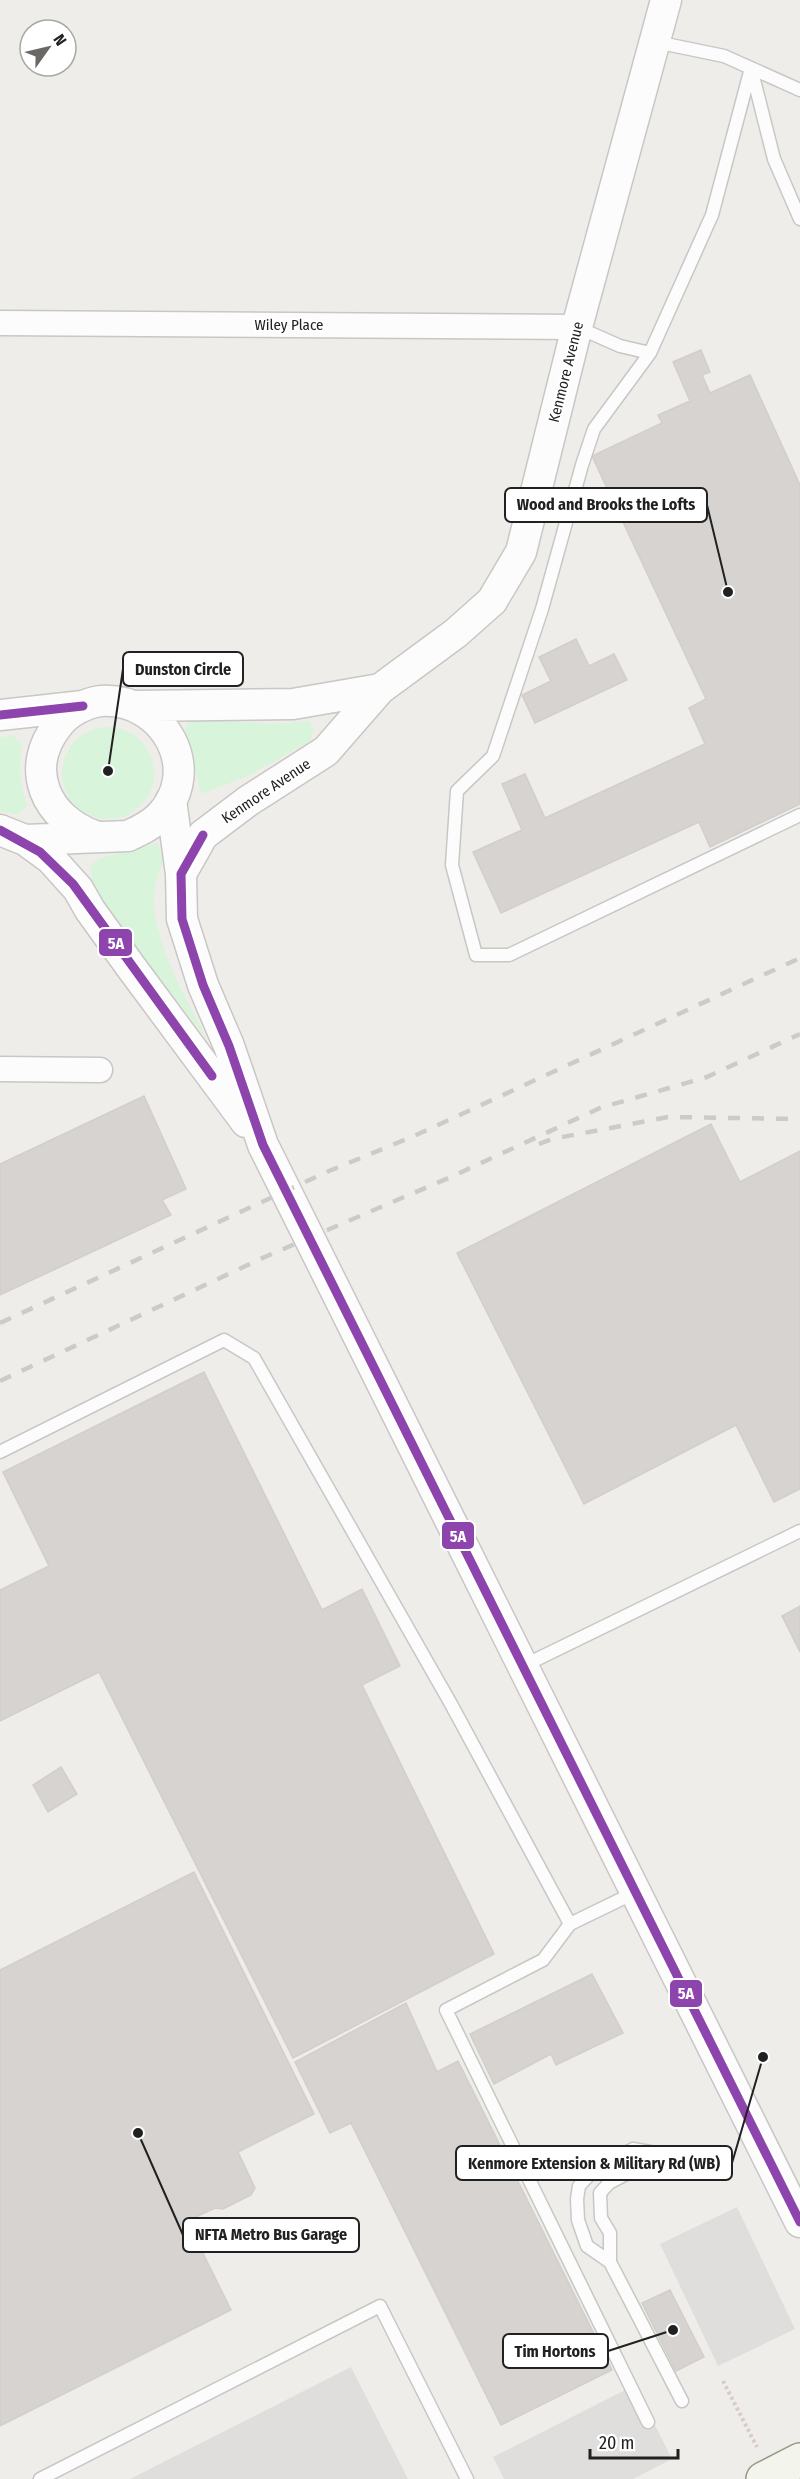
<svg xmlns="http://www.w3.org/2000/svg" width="800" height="2479" font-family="'Fira Sans Condensed',sans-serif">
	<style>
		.park { fill: #d8f4da }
		.parking { fill: #dfdedd }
		.building { fill: #d6d3d0; stroke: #d2cfca; stroke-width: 1.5 }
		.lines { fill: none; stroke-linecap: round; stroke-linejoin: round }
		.service-casing { stroke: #c8c7c5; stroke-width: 15 }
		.minor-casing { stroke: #c8c7c5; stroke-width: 27 }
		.tertiary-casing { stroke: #c8c7c5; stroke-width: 33 }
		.secondary-casing { stroke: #969980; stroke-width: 36 }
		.path { stroke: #d8cbc8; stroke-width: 4; stroke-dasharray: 3 3; stroke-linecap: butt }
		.service { stroke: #fdfcfc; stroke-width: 12 }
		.minor { stroke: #fdfcfc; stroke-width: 24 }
		.tertiary { stroke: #fdfcfc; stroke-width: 30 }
		.secondary { stroke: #f3f4ec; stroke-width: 33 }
		.rail { stroke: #cbcbca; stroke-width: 4.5; stroke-dasharray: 12 12; stroke-linecap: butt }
		.bus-1-casing { stroke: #fff; stroke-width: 14 }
		.bus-1 { stroke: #8e44ad; stroke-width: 9 }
		.labels { text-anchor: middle; stroke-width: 4.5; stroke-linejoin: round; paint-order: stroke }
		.street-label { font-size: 15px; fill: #212121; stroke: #fff }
		.leader { fill: none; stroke: #212121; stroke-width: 2 }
		.callout-dot { fill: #212121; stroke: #fff; stroke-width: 2 }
		.callout { fill: #fff; stroke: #212121; stroke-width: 2 }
		.callout-label { font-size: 16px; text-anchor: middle; font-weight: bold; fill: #212121 }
		.line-badge { stroke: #fff; stroke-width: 2 }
		.badge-label { font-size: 16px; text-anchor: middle; font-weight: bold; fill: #fff }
	</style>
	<rect width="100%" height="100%" fill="#efede9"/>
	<path class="park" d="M190,719L273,724L309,721L314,729L310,741L248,776L201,794L185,729Z
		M62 773a46 46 0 1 1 92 0a46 46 0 1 1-92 0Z
		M13,735L22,745C18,767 21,785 27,806L18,815L0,811V738Z
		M157,843L164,858C161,869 154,883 154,894C152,942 187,1000 209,1042L113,918L92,880L90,865L101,858Z"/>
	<path class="parking" d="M737,2207L795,2329L718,2366L660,2244Z
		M351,2367L408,2479H130Z
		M635,2385L672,2459L633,2479H504L493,2457Z"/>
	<path class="building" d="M701,350L710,372L702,375L710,393L750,375L800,485V804L710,847L699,822L501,913L473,852L522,830L502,784L525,774L545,818L705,744L689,708L706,699L592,456L662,423L658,415L690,401L673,362Z
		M576,639L589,666L614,654L627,680L535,723L522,695L551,681L539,657Z
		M144,1096L186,1189L162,1200L171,1215L0,1295V1164Z
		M711,1124L740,1182L800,1151V1489L774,1502L736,1425L584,1504L457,1253Z
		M204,1372L322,1610L362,1589L400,1666L362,1685L494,1954L293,2058L99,1672L0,1721V1590L49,1566L3,1472Z
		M800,1606V1652L782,1616Z
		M61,1767L77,1794L48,1812L33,1785Z
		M194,1872L314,2114L238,2152L255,2188L251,2195L223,2209L215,2208L187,2221L231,2310L0,2426V1970Z
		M592,1974L623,2033L556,2065L551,2054L494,2084L470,2034Z
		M406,2003L437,2072L458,2061L612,2370L501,2425L351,2123L330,2133L295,2062Z
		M670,2290L704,2357L676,2371L642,2303Z"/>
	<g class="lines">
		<g class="service-casing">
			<path id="service" d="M656,42L724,56L800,90
				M800,219L774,159L751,68L712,215L650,353L594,429L582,465L542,609L493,756L457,791L452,865L476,955H509L800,815
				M577,327L620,346L650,353
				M0,1452L224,1340L254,1358L451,1704L570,1924L636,1892
				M523,1666L800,1531
				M570,1924L543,1960L446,2010L648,2422
				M670,2168L650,2152L633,2149L593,2171L579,2186L577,2199L578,2220L587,2246L610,2262L682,2401
				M610,2262V2233L601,2218L600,2193L609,2183L643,2165L650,2152
				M40,2479L380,2306L467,2479"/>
		</g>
		<g class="minor-casing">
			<path id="minor" d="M0,323L577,327
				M0,1069L100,1070"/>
		</g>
		<g class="tertiary-casing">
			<path id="tertiary" d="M136,706L293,704L380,689
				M0,715L83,706
				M171,800L181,874L182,919L203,985L229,1046L263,1145L800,2222
				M0,830L25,840L51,859L78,889L90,910L131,967L246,1122
				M25,840L128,836C139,831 150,826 159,817C205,771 164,697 101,701C85,703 68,712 58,725C23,769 46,819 95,836
				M181,874L203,835L248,801L326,751L380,689L456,633L492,601L521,552L577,327L666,0"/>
		</g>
		<g class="secondary-casing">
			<path id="secondary" d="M763,2479L800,2460"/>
		</g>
		<path class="path" d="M723,2381L757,2447"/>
		<use href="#service" class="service"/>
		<use href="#minor" class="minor"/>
		<use href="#tertiary" class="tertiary"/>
		<use href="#secondary" class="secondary"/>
		<path class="rail" d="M539,1144L552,1139L668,1117L800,1119
			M0,1323L329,1171L414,1136L800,958
			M0,1381L267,1256L453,1176L600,1108L707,1077L800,1034"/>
		<g class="bus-1-casing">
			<path id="bus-1" d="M0,715L83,706
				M0,830L40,852L73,884L212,1076
				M203,835L181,874L182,919L203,985L229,1046L263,1145L800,2222"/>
		</g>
		<use href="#bus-1" class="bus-1"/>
	</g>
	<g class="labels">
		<g class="street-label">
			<text x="289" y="330">Wiley Place</text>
			<text transform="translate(566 372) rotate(-76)" y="5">Kenmore Avenue</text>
			<text transform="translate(266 791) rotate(-34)" y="5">Kenmore Avenue</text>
		</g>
	</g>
	<path class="leader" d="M728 592L707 505M108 771L123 669M763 2057L732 2163M138 2133L183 2235M673 2330L608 2351"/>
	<g class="callout-dot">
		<circle cx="728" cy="592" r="6"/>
		<circle cx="108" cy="771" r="6"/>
		<circle cx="763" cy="2057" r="6"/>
		<circle cx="138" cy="2133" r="6"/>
		<circle cx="673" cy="2330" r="6"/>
	</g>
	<g class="callout">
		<rect x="505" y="488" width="202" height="34" rx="6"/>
		<rect x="123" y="652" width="120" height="34" rx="6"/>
		<rect x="456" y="2146" width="276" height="34" rx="6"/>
		<rect x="183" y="2218" width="176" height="34" rx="6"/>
		<rect x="503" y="2334" width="105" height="34" rx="6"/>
	</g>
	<g class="callout-label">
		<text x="606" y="510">Wood and Brooks the Lofts</text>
		<text x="183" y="675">Dunston Circle</text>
		<text x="594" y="2169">Kenmore Extension &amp; Military Rd (WB)</text>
		<text x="271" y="2240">NFTA Metro Bus Garage</text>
		<text x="555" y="2357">Tim Hortons</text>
	</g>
	<g class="line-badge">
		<rect x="98" y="928" width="35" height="29" rx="6" fill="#8e44ad"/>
		<rect x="441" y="1521" width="34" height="29" rx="6" fill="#8e44ad"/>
		<rect x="669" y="1979" width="34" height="29" rx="6" fill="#8e44ad"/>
	</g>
	<g class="badge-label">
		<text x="116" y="949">5A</text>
		<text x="458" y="1542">5A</text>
		<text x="686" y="1999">5A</text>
	</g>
	<g transform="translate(48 48) rotate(56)"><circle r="28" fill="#ffffff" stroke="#a6a6a6" stroke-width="1.5"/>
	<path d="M0-4.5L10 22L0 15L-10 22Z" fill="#696867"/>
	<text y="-9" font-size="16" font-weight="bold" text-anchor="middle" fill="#212121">N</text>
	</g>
	<path d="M590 2449v9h88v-9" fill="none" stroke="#212121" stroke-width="3"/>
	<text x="599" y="2449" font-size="18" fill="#212121" stroke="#ffffff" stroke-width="4.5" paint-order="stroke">20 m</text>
</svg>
